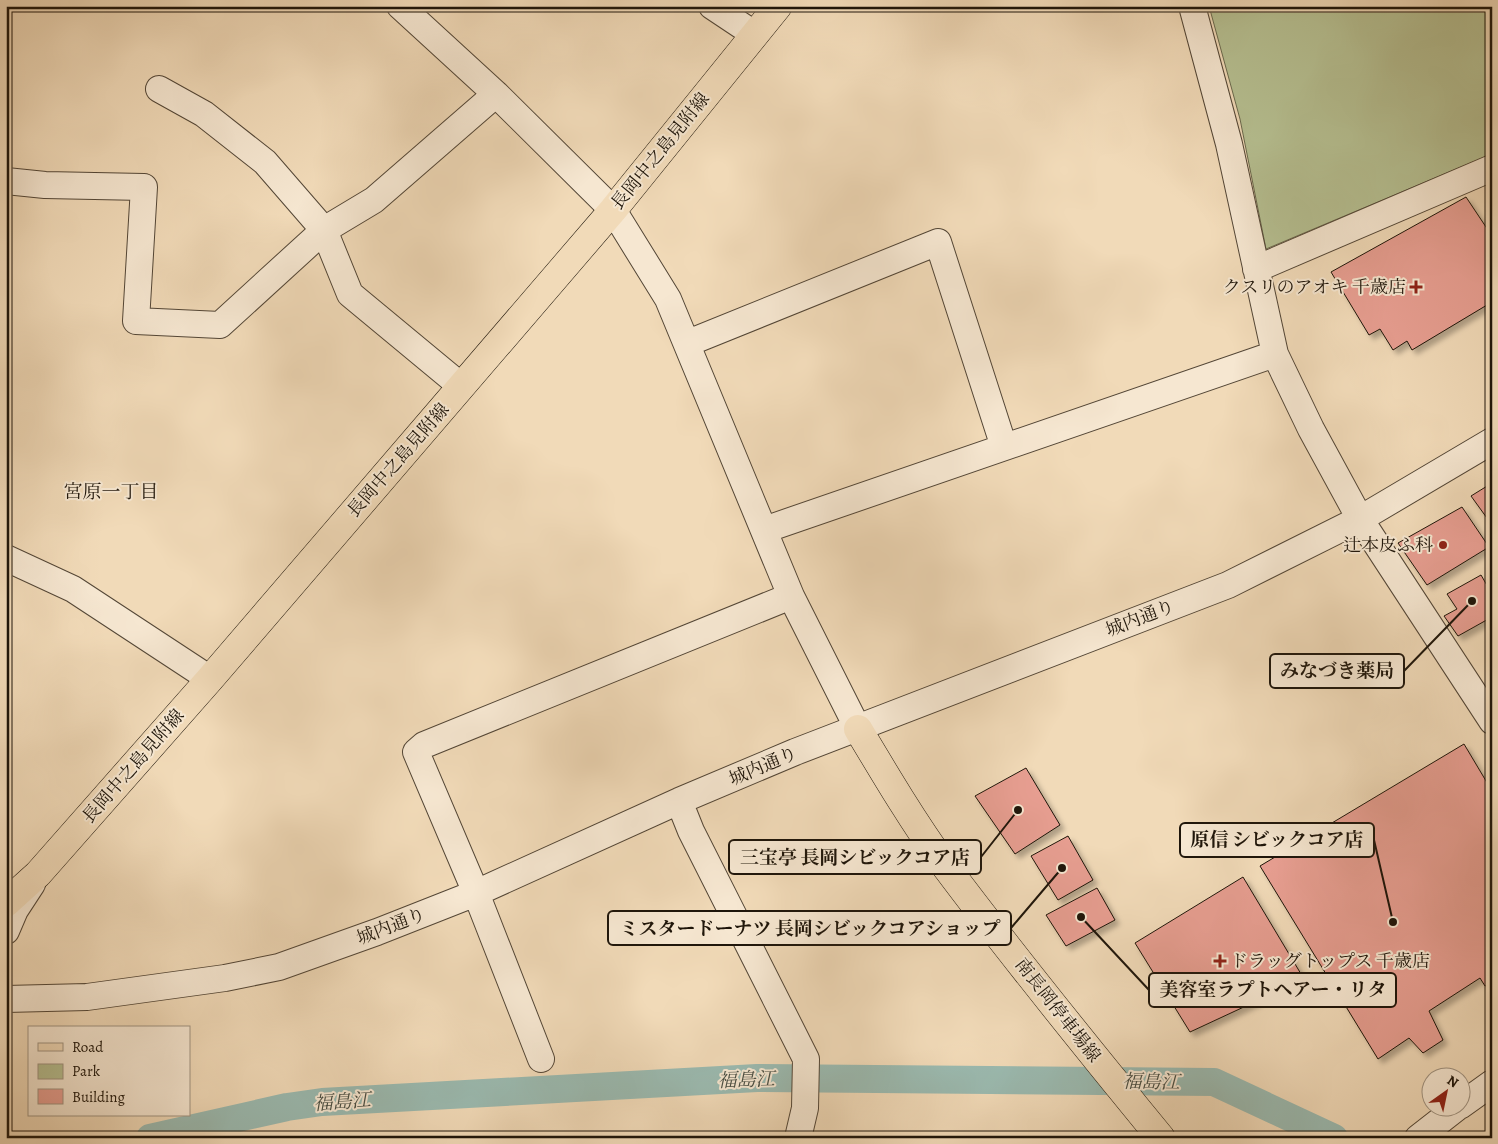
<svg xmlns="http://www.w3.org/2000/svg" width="1498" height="1144" font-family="Alegreya,'Noto Serif JP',serif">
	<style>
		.green { fill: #b6c092; stroke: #6a6a4e }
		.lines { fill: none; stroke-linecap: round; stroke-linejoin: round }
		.canal { stroke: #9bbab0; stroke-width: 28 }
		.building { fill: #e79e91; stroke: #1e150a; filter: url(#shadow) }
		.minor-casing { stroke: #534636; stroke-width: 28 }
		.major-casing { stroke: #1e150a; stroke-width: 29 }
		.minor { stroke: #f6e7d1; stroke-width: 26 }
		.major { stroke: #f1dab8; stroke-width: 28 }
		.poi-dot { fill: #8f2418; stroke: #f6e7d1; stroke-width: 2 }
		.labels { text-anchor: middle; stroke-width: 4; stroke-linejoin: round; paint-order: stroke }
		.street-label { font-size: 18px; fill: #1e150a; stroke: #f6e7d1 }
		.poi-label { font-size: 18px; fill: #1e150a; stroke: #f6e7d1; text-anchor: end }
		.neighbourhood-label { font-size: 19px; fill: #1e150a; stroke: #f6e7d1 }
		.water-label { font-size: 19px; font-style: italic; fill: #4a4f44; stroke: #f6e7d1 }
		.leader { fill: none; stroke: #1e150a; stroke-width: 2 }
		.callout-dot { fill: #1e150a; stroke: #f6e7d1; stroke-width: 2 }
		.callout { fill: #f6e7d1; stroke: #1e150a; stroke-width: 2 }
		.callout-label { font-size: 19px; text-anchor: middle; font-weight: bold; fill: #1e150a }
	</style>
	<defs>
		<filter id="shadow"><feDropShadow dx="4.5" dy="4.5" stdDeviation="2.5" flood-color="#0004"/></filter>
	</defs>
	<rect width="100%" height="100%" fill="#f1dab8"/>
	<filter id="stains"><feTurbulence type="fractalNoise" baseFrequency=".004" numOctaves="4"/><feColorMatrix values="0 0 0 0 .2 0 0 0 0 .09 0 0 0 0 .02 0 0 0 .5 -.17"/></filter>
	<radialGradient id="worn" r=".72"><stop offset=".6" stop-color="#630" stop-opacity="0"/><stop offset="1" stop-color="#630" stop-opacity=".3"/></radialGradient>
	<path class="green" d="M1209,6H1491L1492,154L1266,249L1240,119Z"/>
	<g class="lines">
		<path class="canal" d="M150,1138L287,1107L322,1102L757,1078L1214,1082L1334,1138"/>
	</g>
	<path class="building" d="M1466,197L1492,236V302L1412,350L1407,341L1393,350L1380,329L1369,335L1331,272Z
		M1492,483V525L1471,496Z
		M1462,507L1489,547L1427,585L1398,543Z
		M1481,575L1492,594V617L1458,636L1444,616L1457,609L1447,594Z
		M1464,744L1492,791V983L1485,986L1480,978L1429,1011L1443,1040L1423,1053L1409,1038L1378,1059L1260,866Z
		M1026,768L1060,825L1015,854L975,796Z
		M1068,836L1093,880L1058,900L1031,856Z
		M1243,877L1304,979L1190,1032L1135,943Z
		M1097,888L1115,920L1066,946L1046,915Z"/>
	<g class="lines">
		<g class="minor-casing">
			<path id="minor" d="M400,6L496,94L613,210L668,299L791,596L858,729
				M712,6L754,34
				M1192,6L1229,144L1275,354L1311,429L1360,519L1492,721
				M159,89L204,114L265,162L324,230L350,294L461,386
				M6,181L45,185L144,187L136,321L220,325L324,230L374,200L496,94
				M1256,269L1492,168
				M688,343L938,242L1004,447
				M764,530L1275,354
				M6,558L73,589L210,679
				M679,801L691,831L806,1059L805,1108L798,1138
				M6,931L15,910L32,884
				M6,999L87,997L225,978L279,967L377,932L476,893L679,801L795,752L1228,585L1360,519L1492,441
				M541,1059L476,893L416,752L424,745L791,596
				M1460,1106L1492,1083
				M1418,1138L1459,1106"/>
		</g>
		<g class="major-casing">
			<path id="major" d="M858,729C886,776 914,823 946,867C1015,959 1088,1049 1161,1138
				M6,903L38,874L210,679L613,210L778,6"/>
		</g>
		<use href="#minor" class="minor"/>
		<use href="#major" class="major"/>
	</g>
	<g class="poi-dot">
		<path d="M1413.5 279.5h5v5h5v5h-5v5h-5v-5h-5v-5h5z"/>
		<circle cx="1443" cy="545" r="5"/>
		<path d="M1217.5 953.5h5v5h5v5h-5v5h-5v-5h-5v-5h5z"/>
	</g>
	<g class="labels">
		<g class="street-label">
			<text transform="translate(660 151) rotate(-51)" y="6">長岡中之島見附線</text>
			<text transform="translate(398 460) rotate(-49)" y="6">長岡中之島見附線</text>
			<text transform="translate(1140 618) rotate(-21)" y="6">城内通り</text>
			<text transform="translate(133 766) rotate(-49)" y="6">長岡中之島見附線</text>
			<text transform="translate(763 766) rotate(-23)" y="6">城内通り</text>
			<text transform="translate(391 926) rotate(-21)" y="6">城内通り</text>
			<text transform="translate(1058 1010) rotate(52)" y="6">南長岡停車場線</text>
		</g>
		<g class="poi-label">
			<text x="1406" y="293">クスリのアオキ 千歳店</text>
			<text x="1433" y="551">辻本皮ふ科</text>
			<text x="1230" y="967" text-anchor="start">ドラッグトップス 千歳店</text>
		</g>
		<g class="neighbourhood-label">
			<text x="111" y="498">宮原一丁目</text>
		</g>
		<g class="water-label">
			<text transform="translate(746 1079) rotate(-2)" y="7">福島江</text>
			<text transform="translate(1151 1081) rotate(1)" y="7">福島江</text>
			<text transform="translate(342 1101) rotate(-4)" y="7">福島江</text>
		</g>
	</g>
	<path class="leader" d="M1472 601L1404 671M1393 922L1374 840M1018 810L981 857M1062 868L1011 928M1081 917L1149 990"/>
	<g class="callout-dot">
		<circle cx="1472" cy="601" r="5"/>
		<circle cx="1393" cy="922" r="5"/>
		<circle cx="1018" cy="810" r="5"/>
		<circle cx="1062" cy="868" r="5"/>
		<circle cx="1081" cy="917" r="5"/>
	</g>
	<g class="callout">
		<rect x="1270" y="654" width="134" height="34" rx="5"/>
		<rect x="1180" y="823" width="194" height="34" rx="5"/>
		<rect x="729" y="840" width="252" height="34" rx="5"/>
		<rect x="608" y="911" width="403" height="34" rx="5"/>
		<rect x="1149" y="973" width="247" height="34" rx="5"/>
	</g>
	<g class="callout-label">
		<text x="1337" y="677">みなづき薬局</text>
		<text x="1277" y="846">原信 シビックコア店</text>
		<text x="855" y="864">三宝亭 長岡シビックコア店</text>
		<text x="810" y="935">ミスタードーナツ 長岡シビックコアショップ</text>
		<text x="1273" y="996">美容室ラプトヘアー・リタ</text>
	</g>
	<rect width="1498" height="1144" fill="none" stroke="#f1dab8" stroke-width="25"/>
	<rect x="8" y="8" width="1483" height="1129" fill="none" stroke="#1e150a" stroke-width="2.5"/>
	<rect x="12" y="12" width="1473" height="1119" fill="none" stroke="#1e150a"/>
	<rect x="28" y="1026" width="162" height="90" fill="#f6e7d1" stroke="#a09381"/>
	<rect x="38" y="1043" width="25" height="8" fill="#f1dab8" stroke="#a09381"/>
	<text x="72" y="1052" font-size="15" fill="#1e150a">Road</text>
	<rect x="38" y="1064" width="25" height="15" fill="#b6c092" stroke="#a09381"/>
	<text x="72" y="1076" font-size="15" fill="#1e150a">Park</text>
	<rect x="38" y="1089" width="25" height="15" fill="#e79e91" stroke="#a09381"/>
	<text x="72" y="1102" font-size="15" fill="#1e150a">Building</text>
	<g transform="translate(1446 1092) rotate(33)"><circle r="24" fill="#f6e7d1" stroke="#a09381"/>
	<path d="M0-4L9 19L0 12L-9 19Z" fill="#8f2418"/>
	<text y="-8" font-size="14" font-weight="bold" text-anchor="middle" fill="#1e150a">N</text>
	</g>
	<rect width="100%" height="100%" filter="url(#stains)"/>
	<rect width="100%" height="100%" fill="url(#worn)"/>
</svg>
